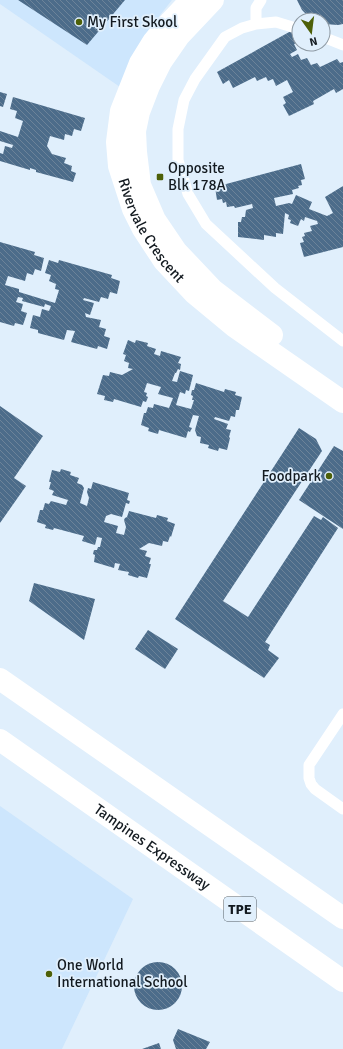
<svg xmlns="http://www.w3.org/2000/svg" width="343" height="1049" font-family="Signika,sans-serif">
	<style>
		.built { fill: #cde6fd }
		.building { fill: url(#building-back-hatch) }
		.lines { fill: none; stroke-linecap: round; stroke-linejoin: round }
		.service { stroke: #fff; stroke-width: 11 }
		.minor { stroke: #fff; stroke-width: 22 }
		.motorway { stroke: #fff; stroke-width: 22 }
		.poi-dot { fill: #4d6008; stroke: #e0effc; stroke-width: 1.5 }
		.labels { text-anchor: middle; stroke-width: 3.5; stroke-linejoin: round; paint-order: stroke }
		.shield { fill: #e0effc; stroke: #505a62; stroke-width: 1 }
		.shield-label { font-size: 14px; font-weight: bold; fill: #131a20 }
		.poi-label { font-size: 15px; fill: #131a20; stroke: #e0effc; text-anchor: start }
		.street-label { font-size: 15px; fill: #131a20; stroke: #e0effc }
	</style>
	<defs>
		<pattern id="building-back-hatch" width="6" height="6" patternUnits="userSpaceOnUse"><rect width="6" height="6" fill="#4c6c8a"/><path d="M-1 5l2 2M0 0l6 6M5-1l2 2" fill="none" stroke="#6c8399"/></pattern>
	</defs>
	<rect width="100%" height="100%" fill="#e0effc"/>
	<path class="built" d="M0,0H172L149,29L131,58L120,87L0,4Z
		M0,806L133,899L62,1049H0Z"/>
	<path class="building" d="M18,0H125L87,45Z
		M297,0H343V24L338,25L324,24H323V20L311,19L302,10Z
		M291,31L297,43L294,44L297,50L290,54L292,57L298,54L301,60L307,58L311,65L317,63L320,67L337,59L340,63L343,62V89L336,93L334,89L313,101L314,104L289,116L283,105L286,103L283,97L293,92L287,80L276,86L273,79L268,81L266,77L257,81L255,77L233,88L229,80L223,84L217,72Z
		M0,92L7,94L3,107L0,106Z
		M13,97L85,118L81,131L74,129L72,136L65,134L64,140L50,136L47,146L52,154L66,158L64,163L72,166L71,171L76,173L73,182L36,172V170L30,168V170L0,161V153L3,154L5,146L12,148L13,145L0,141V131L18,137L23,121L15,118L17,111L10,109Z
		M301,164L305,179L301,180L302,185L298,186L299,188L292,190L293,194L274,198L276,206L289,203L292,204L296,195L312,202L309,209L327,216L333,213L325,197L343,186V247L304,257L300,243L304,242L302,237L305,236L304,233L312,231L310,226L318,224L317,221L305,217L304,221L301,219L298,226L290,223L291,220L288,219L289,215L285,213L283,234L276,233V237L264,235V240L238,237V222H241L242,217H245L246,210L253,208L252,204L235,208L234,206L227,207L226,202L223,203L222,199L217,200L215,187Z
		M0,242L35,252L34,255L44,258L41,271L35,269L33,275L27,273L25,281L8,276L5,285L19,289V292L55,303L59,290L55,289L56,284L49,281L51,275L45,273L49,260L58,263L59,260L112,275L111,278L120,281L117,294L110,292L108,299L101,297L99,302L84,298L83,300L94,303L90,315L85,313L86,317L101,320L99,327L106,329L104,336L110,338L107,349L98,346L97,349L71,342L75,331L67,330L64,340L38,333V330L30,328L33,315L40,317L42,309L49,311L51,306L45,304L44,307L22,301L23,298L18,297L16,302L23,304L21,311L27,313L23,325L15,323L14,326L0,322Z
		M128,340L135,343L136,340L148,343L147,346L156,349L154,354L160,356L161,351L181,357L178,363L181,364L180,370L178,369L176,373H175L172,381L177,382L180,371L193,375L189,391L186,390L185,394L180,392L176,405L191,409L194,400H192L193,396L191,395L192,390H194L196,383L224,392L225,389L236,392L235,395L242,397L239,410H236L235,417L231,416L229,421L215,417L214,419L228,424L226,429L231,430L229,437L230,438L227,450L219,448L218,451L208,448L209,445L200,443L201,437L197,436L195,430L199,416L193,415L189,427L192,428L190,432L188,431L186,438L159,430L158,434L148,431L149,428L141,425L144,413H146L148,407L153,408L154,404L169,408L173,398L158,394L161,387L147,383L144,392L147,393L146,396L148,397L146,402L143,401L141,407L114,399L113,402L104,400L105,396L97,394L103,375L109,376L110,372L122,375L133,369L128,368L129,363L124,361L126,355L123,354Z
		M0,406L43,436L14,478L26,486L0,523Z
		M299,428L316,439L322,451L223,601L248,617L314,516L321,520L323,517L338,528L265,642L270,645L268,650L279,658L264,678L175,619Z
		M334,446L343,451V529L299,500Z
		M61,469L71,472L70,475L79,478L77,483L82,485L84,488L80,503L87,506L89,498L87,492L88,488L91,489L93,482L129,493L127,500L130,501L129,504L126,503L122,517L111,514L106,516L104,522L118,526L116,533L124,535L126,527L124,520L125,518L127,517L129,511L156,518L157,515L168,518L167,521L175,524L171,537L170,536L168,542L163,541L162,546L149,543L139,549L147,551L145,556L151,558L149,564H151L147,578L139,576L138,578L128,575L129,572L118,570L120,564L115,563L114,568L94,562L95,555L93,554L94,550H97L98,547H100L102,538L97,537L95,545L82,541L84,536L54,528L53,530L45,528L46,525L37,522L40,510H43L45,503L49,504L51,501L66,505L68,500L52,495L54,491L49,489L51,482H49L52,470L60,472Z
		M34,583L95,599L84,640L29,601Z
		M148,630L178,649L165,669L135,649Z
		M134 986a24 24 0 1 1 48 0a24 24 0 1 1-48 0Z
		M178,1029L210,1042L206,1049H176L173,1040Z
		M159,1043L161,1049H142Z"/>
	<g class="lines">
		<path class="service" d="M256,24V8L261,0
			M299,29L276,22L256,24L242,28L225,37L195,79L184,100L178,129V160L188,194L206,224L275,288L343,341
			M323,37L343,45
			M343,714L309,765V778L311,784L315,789L343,809"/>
		<g class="minor">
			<path id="s1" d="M191,0L171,21L153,42L140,63L121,111L117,142L119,166L133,209L143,229L164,261L194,293L235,327L343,402"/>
			<path d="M213,0L179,36L161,62L149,86L139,112L135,131L136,152L140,185L155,220L176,251L213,290L272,335"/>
		</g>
		<g class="motorway">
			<path d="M0,679L343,918"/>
			<path id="s2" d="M0,740L343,981"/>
		</g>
	</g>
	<g class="poi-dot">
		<circle cx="79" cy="22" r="4"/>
		<rect x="156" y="173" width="8" height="8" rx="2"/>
		<circle cx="329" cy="476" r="4"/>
		<circle cx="49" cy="974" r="4"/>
	</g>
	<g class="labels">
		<rect class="shield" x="224" y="897" width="32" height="24" rx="3"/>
		<g class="shield-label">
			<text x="240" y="914">TPE</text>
		</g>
		<g class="poi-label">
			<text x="87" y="27">My First Skool</text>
			<text x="168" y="173">Opposite<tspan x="168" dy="17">Blk 178A</tspan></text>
			<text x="321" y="481" text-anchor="end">Foodpark</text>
			<text x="57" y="970">One World<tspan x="57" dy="17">International School</tspan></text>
		</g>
		<g class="street-label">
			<text dy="5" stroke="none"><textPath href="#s1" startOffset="261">Rivervale Crescent</textPath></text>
			<text dy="5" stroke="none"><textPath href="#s2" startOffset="186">Tampines Expressway</textPath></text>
		</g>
	</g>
	<g transform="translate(311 32) rotate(166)"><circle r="19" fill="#e0effc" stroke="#8e9aa4"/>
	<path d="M0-3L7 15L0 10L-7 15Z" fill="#4d6008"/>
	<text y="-6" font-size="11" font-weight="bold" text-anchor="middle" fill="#131a20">N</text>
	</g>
</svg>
